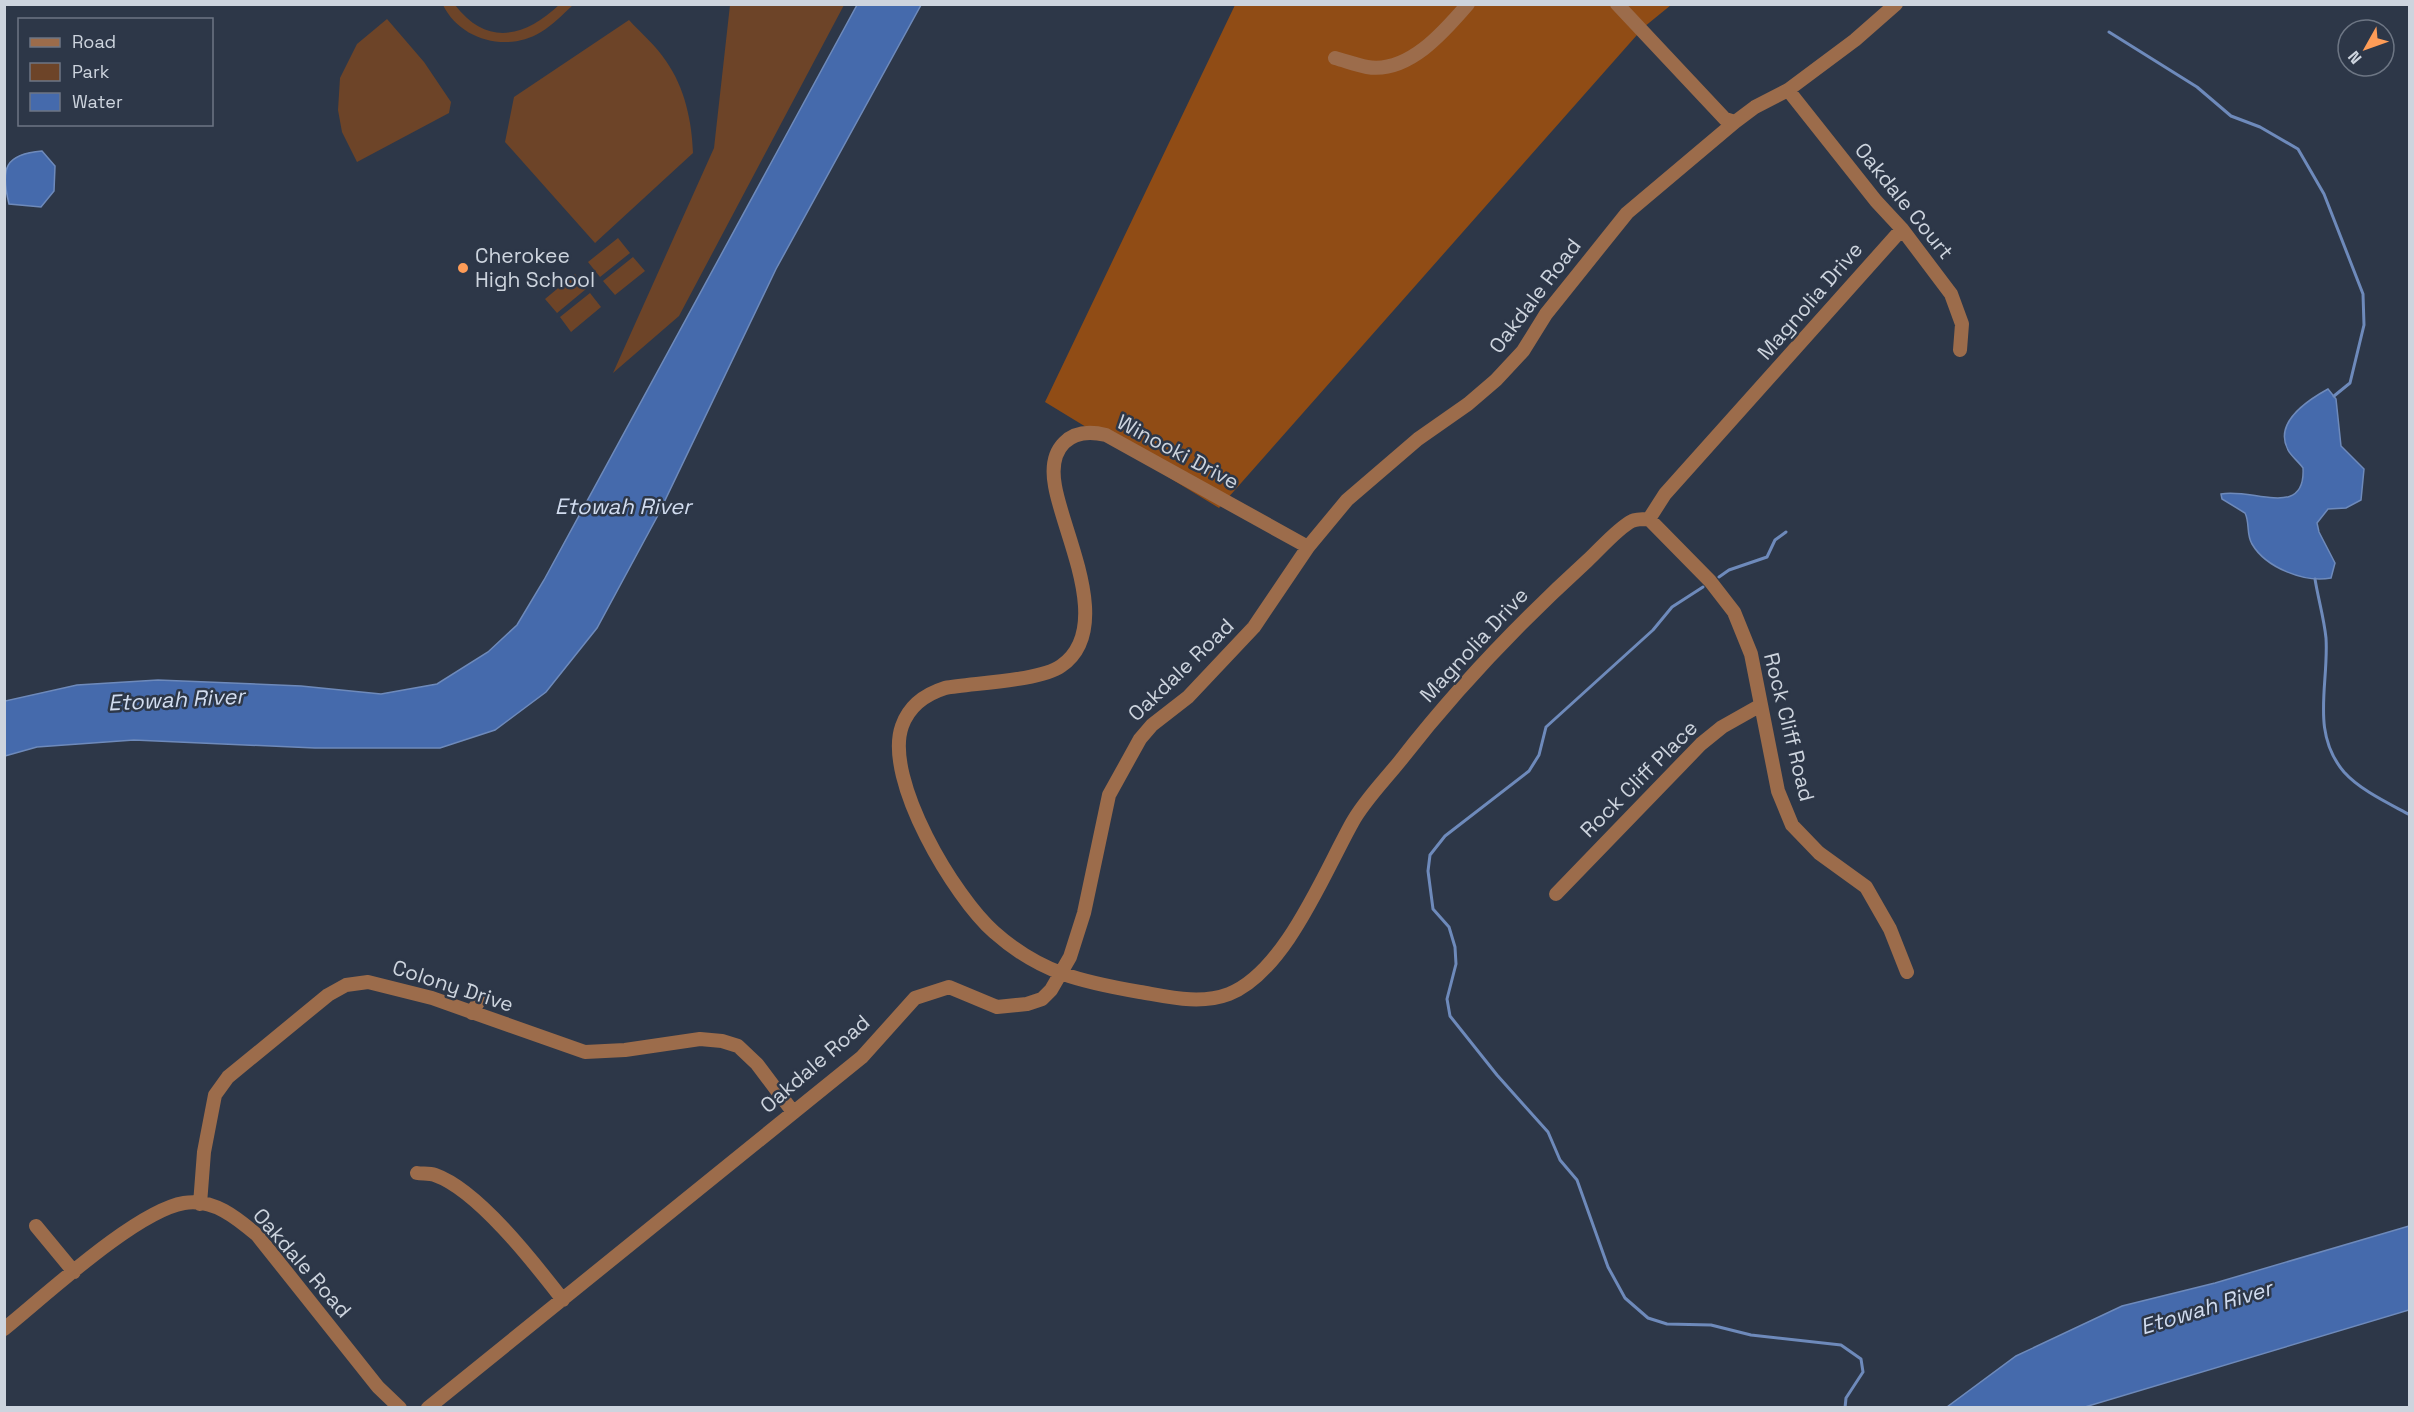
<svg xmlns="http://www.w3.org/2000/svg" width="2414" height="1412" font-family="'Space Grotesk',sans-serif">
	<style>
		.green { fill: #6d4428 }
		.forest { fill: #904c15 }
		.water { fill: #456aac; stroke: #6e8abb; stroke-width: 1.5 }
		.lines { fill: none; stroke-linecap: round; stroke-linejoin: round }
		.stream { stroke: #6e8abb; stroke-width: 3 }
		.minor { stroke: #9c6c4b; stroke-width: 14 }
		.poi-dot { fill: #fe9c57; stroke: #2d3748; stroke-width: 2 }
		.labels { text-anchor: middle; stroke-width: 5; stroke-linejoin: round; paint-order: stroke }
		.street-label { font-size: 21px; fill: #cdd4de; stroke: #2d3748 }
		.poi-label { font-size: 21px; fill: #cdd4de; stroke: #2d3748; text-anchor: start }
		.water-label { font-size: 22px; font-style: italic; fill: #d1dcef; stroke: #2d3748 }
	</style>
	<rect width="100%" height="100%" fill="#2d3748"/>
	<path class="green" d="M443,5H455C487,47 525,37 559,5H573C563,14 553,25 541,32C507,53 460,40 443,5Z
		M730,5H844L679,316L613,373L714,148Z
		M387,19L424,62L451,102L449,113L357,162L342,132L338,110L340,78L357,44Z
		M629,20C641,33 656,46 666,61C685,88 692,122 693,153L595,243L505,142L514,97Z
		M618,238L630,253L600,277L588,262Z
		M633,257L645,271L615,295L603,281Z
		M575,274L586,289L557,313L545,299Z
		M590,293L601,307L571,332L560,317Z"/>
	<path class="forest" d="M1235,5H1671L1644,27L1219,508L1045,402Z"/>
	<path class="water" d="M857,5H921L776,269L657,517L597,628L546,692L495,730L440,748H315L134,740L37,747L5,756V701L77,685L158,680L301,686L381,694L437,684L488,652L517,625L544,580Z
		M42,151L55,166L54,191L41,207L9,204C0,168 5,154 42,151Z
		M2328,389L2336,399L2341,446L2364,469L2361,500L2346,508L2328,509L2317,523L2319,532L2335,563L2331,578C2305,583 2266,568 2252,544C2246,534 2250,523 2245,513L2222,499L2221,494C2251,487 2306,520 2303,468C2298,461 2291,456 2288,450C2273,422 2308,400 2328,389Z
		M2409,1226V1310L2085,1407H1947L2016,1356L2122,1306L2215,1283Z"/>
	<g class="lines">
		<path class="stream" d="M2109,32L2197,87L2231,116L2260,127L2298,149L2324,194L2363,294L2364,325L2350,383L2334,396
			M1719,577L1729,570L1767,557L1775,540L1786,532
			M2315,579C2318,598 2324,618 2326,638C2329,685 2310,732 2344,772C2360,790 2388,803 2410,815
			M1703,587L1672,607L1653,630L1546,727L1539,755L1529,771L1445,836L1430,855L1428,871L1433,909L1449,927L1455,947L1456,964L1447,999L1450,1016L1497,1075L1548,1132L1560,1160L1577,1180L1608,1267L1625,1298L1648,1318L1667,1324L1711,1325L1751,1335L1841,1345L1861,1359L1863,1372L1846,1398L1845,1408"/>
		<path class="minor" d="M1617,4L1725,119L1735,122
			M1335,58C1346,61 1356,65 1367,67C1408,74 1444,32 1468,4
			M1788,90L1876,201L1902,229L1951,294L1962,324L1960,350
			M1649,519L1710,581L1734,612L1751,654L1778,791L1792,825L1819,853L1866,887L1890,929L1907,972
			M1308,547L1106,435C1069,426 1048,448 1055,486C1063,534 1115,629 1061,666C1040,681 973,683 945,688C926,694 909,706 902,726C883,779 955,898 994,932C1040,973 1082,982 1140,992C1169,997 1200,1005 1229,994C1285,972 1324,873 1352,823C1364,801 1384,781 1400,761C1456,689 1519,623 1587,561C1598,551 1619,527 1632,521C1636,519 1644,519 1649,519L1665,494L1902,229
			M1556,894L1701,744L1722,727L1761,705
			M472,1013L481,997
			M417,1173C422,1174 429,1173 435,1175C478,1190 535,1264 563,1300
			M200,1204L204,1152L215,1095L228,1077L328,995L346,985L368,982L432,998L585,1052L625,1050L700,1039L722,1041L738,1046L757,1064L793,1112
			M36,1226L74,1272
			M4,1329C45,1296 136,1211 184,1203C213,1198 237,1218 257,1235L378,1387L400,1408
			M428,1408L862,1057L915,998L949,987L997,1007L1027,1004L1042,999L1051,990L1070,957L1084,913L1109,795L1140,739L1152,725L1188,697L1254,627L1308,547L1347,500L1418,439L1468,404L1496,380L1523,351L1546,314L1627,213L1735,122L1755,107L1788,90L1855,40L1896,4"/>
	</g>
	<circle class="poi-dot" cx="463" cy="268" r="6"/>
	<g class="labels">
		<g class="street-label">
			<text transform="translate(1904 201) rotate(51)" y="7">Oakdale Court</text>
			<text transform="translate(1535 296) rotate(-53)" y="7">Oakdale Road</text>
			<text transform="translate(1810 301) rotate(-49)" y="7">Magnolia Drive</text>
			<text transform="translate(1178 452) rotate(28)" y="7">Winooki Drive</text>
			<text transform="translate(1474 645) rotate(-47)" y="7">Magnolia Drive</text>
			<text transform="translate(1181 670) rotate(-44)" y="7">Oakdale Road</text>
			<text transform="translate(1789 727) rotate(76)" y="7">Rock Cliff Road</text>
			<text transform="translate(1639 779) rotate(-45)" y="7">Rock Cliff Place</text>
			<text transform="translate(453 986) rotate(18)" y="7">Colony Drive</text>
			<text transform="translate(815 1064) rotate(-41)" y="7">Oakdale Road</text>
			<text transform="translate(302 1263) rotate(49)" y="7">Oakdale Road</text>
		</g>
		<g class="poi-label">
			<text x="475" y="263">Cherokee<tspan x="475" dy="24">High School</tspan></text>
		</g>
		<g class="water-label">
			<text x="623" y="514">Etowah River</text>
			<text transform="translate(176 699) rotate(-3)" y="8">Etowah River</text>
			<text transform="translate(2206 1307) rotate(-17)" y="8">Etowah River</text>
		</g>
	</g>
	<rect width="2414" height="1412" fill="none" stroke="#cdd4de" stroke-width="12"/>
	<rect x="18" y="18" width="195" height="108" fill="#2d3748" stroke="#6d7684" stroke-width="1.5"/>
	<rect x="30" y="38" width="30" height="9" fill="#9c6c4b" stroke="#6d7684" stroke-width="1.5"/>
	<text x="72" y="48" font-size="18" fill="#cdd4de">Road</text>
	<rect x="30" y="63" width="30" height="18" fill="#6d4428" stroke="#6d7684" stroke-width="1.5"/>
	<text x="72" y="78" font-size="18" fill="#cdd4de">Park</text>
	<rect x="30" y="93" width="30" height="18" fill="#456aac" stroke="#6d7684" stroke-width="1.5"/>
	<text x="72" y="108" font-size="18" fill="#cdd4de">Water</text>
	<g transform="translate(2366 48) rotate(230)"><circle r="28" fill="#2d3748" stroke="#6d7684" stroke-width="1.5"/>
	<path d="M0-4.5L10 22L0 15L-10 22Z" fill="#fe9c57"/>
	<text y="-9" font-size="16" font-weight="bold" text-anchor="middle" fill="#cdd4de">N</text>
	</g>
</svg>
